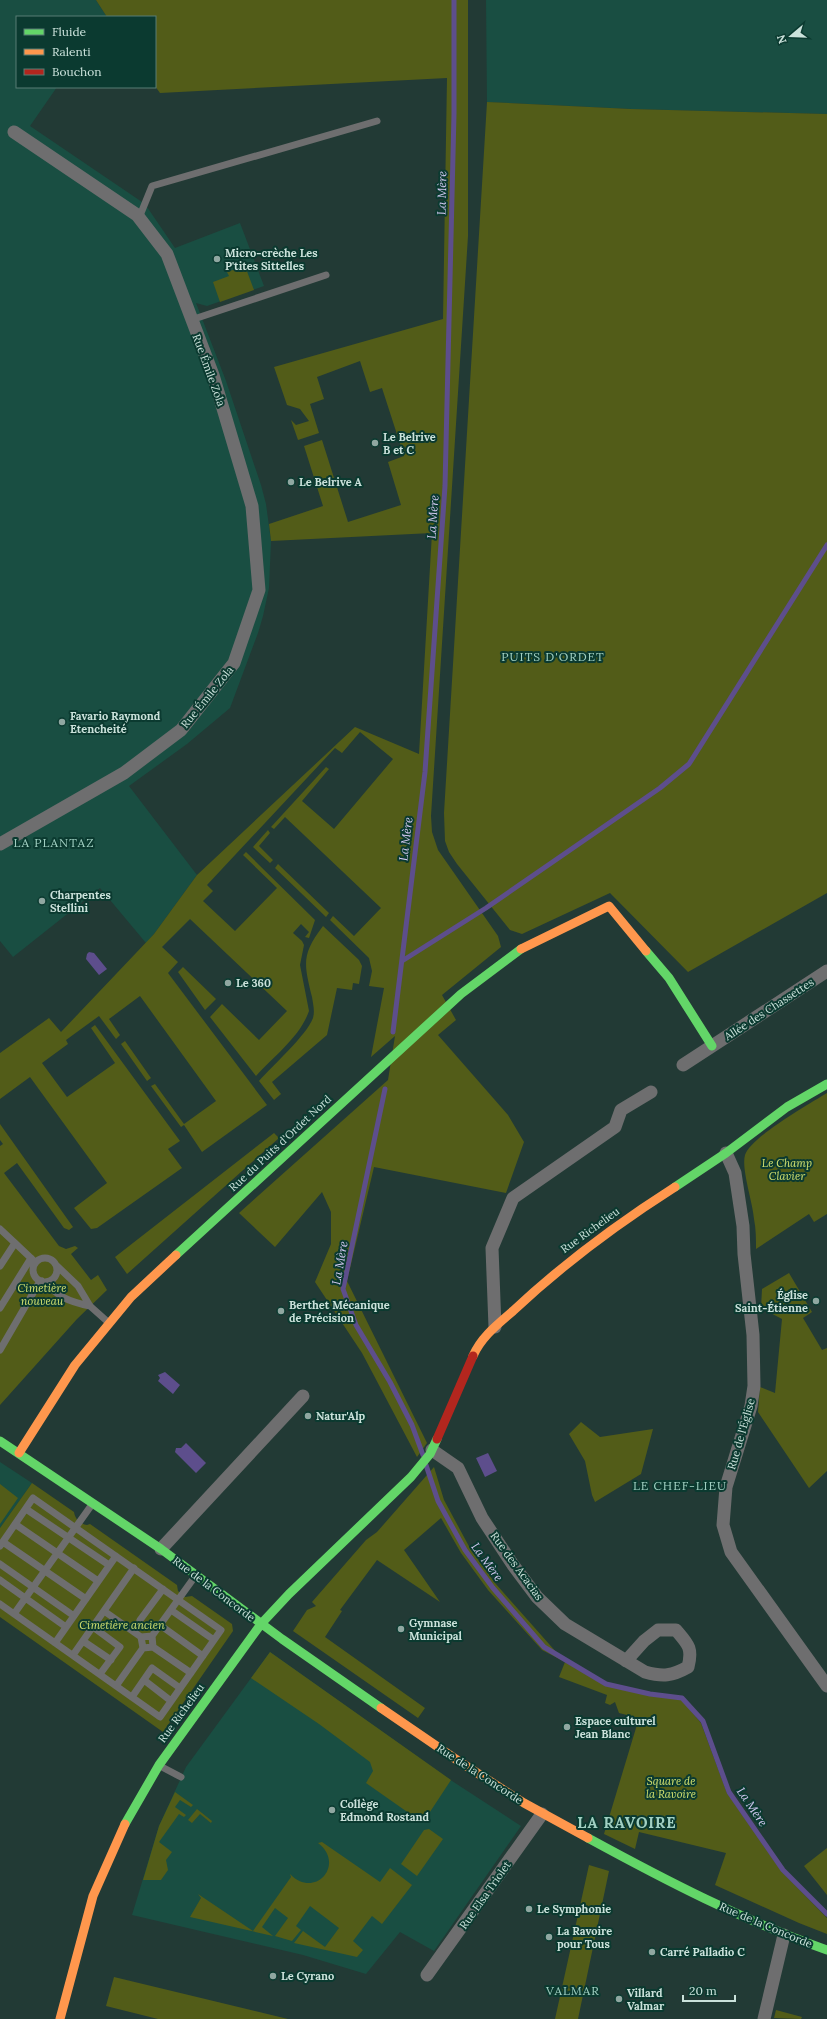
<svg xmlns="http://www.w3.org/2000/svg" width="827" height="2019" font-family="Lora,serif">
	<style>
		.built { fill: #194e42 }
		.green { fill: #525c18 }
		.water { fill: #5d4e8c }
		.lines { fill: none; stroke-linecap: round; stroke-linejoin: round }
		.stream { stroke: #5d4e8c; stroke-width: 5 }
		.lane { stroke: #6e6e6f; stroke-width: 7 }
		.street { stroke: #6e6e6f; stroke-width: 13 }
		.fast { stroke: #63d668; stroke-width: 9 }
		.slow { stroke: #ff974d; stroke-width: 9 }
		.jam { stroke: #b3261e; stroke-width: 9 }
		.poi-dot { fill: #90a7a1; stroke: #0b3a30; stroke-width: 1.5 }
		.labels { text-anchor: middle; stroke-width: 4; stroke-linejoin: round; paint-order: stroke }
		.poi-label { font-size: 11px; font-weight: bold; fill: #cbe2db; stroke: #0b3a30; text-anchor: start }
		.street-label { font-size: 11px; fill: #cbe2db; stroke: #0b3a30 }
		.park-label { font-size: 11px; font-style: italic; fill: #d3e16f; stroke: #0b3a30 }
		.water-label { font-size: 12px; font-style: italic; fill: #d2c9f1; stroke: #0b3a30 }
		.neighbourhood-label { font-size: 12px; letter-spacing: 1px; fill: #a1d0c2; stroke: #0b3a30 }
		.district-label { font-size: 15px; font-weight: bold; letter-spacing: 1px; fill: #a1d0c2; stroke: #0b3a30 }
	</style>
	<rect width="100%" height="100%" fill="#223a35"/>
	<path class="built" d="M0,0H96L107,17H17V87H57L30,126L145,204L175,248L240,223L264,286L207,306L196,303L226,381L261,485L266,504L271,541L269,588L263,616L258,633L230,708L187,744L129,786L197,875L154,934L146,943L100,888L13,957L0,941Z
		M486,0H827V114L631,109L487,102Z
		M0,1462L32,1483L0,1528Z
		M270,1652L449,1779L521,1826L434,1951L400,1932L366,1974L303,1955L132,1915L159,1826L186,1767Z"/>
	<path class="green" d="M96,0H468V236L431,816L432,832L438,850L498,936L501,947L442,995L456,1020L438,1035L508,1115L524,1142L506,1193L374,1167L347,1281L427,1443L417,1457L362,1353L315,1282L331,1244V1212L322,1192L275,1247L239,1213L388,1080L395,1036L371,1057L384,988L369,986L372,971L369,958L330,920L333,916L354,936L381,908L285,817L274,829L271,827L326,767L329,769L302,801L334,829L393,759L360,732L342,753L335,748L207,885L213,891L203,901L235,931L277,888L243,855L246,852L315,920L309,938L305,937L309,932L301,924L293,933L302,941L304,945L300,965L309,1011C300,1037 274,1056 256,1076L210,1017L222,1004L259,1040L287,1011L190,919L162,947L178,962L168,973L267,1105L202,1152L184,1125L181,1127L151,1086L155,1084L184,1124L216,1101L140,996L109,1019L120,1035L116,1039L99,1016L66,1040L68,1044L42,1063L67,1097L115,1063L91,1028L95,1025L180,1141L168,1149L182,1168L97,1228L91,1229L74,1208L107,1183L30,1077L0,1099V1053L49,1018L61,1032L154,934L197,875L355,727L419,754L432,533L271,541L269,524L323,506L304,446L322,440L348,522L401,505L388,462L404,456L382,388L370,392L360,361L317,377L324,399L310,404L319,433L298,440L291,420L296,425L309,421L300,409L287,405L274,367L443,319L447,78L160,93L155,86V17H107Z
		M487,102L631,109L827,114V893L688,972L610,893L522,934L510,930L457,864L449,852L445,841L444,813Z
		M245,266L254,290L220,302L213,282L229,276L227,272Z
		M268,830L270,833L259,846L273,860L270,863L253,847Z
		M278,864L329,913L326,917L275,868Z
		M323,926L359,960L362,966L359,984L353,983L352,990L337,988L327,1035L272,1082L281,1094L274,1100L259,1081C273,1065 306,1036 313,1018C315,1011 313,1004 312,997C304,964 301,955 323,926Z
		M183,967L216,999L205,1010L178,972Z
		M125,1041L151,1078L147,1081L121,1044Z
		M827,1093V1214L814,1222L809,1214L756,1249C756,1239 756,1229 754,1219C753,1203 741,1169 745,1155C751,1137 809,1104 827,1093Z
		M0,1124L73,1227L69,1230L64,1228L17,1163L4,1173L59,1246L66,1249L75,1246L78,1248L71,1254L91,1280L98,1275L107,1290L77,1319L0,1405V1146L3,1144L0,1140Z
		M274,1133L279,1138L127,1274L115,1257Z
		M789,1273L812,1312L803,1318L822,1350L827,1348V1471L809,1488L758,1412L760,1387L775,1393L782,1319L761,1308L762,1289Z
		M581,1422L600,1437L653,1429L641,1474L595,1502L592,1495L585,1461L569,1434Z
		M434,1467L444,1500L471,1550L495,1583L565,1662L605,1685L646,1695L681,1699L701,1723L727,1793L782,1872L827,1918V1934L799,1923L715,1885L726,1853L639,1832L635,1849L604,1834L639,1718L619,1713L615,1702L610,1705L605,1703L607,1695L559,1677L565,1662L542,1650L488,1590L461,1553L441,1518L404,1550L440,1602L377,1560L340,1610L342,1611L325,1637L425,1708L418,1718L293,1631L307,1610L316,1606L312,1602L366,1540L377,1532Z
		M32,1483L74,1512C75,1519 80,1524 87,1525L90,1524L177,1585L178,1591L185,1597L192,1596L232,1624L233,1631L163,1732L0,1617V1528Z
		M0,1484L18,1498L0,1524Z
		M270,1652L451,1780L426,1818L420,1820L413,1816L366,1783L373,1771L370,1762L319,1724L251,1678Z
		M175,1792L193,1805L191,1807L180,1800L175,1807L186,1815L184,1817L179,1814L159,1842L172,1852L166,1860L168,1870L161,1880H143L159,1826Z
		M197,1809L212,1821L211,1823L200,1814L192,1823L188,1820Z
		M429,1829L443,1839L417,1876L401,1864L424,1830Z
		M322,1842L380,1882L390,1868L412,1885L382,1924L372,1916L353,1941L363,1950L357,1957L294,1943L303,1931L325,1947L339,1928L310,1906L296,1926L301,1930L292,1941L275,1936L288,1918L275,1908L262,1927L273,1936L190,1917L201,1898L198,1894L253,1931L291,1877L290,1874C315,1900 346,1864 318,1843Z
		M827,1848V1895L804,1866Z
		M589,1865L609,1871L578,2019H555Z
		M114,1977L288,2019H158L106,2006Z
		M776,2010L802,2017L801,2019L774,2018Z"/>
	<path class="water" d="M89,952L94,953L107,969L99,975L86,959L87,954Z
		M165,1372L180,1385L173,1394L158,1381L160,1378L158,1375Z
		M186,1443L206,1463L196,1473L175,1452L176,1448H181Z
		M488,1453L497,1471L485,1477L476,1458Z"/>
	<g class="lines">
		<path class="stream" d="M402,961L486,908L660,788L689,764L827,545
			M393,1032L425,772L445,486L454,114V0
			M385,1089L343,1289L356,1325L390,1382L412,1425L423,1455
			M426,1465L438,1501L465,1550L493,1588L544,1647L606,1684L650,1694L682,1698L703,1721L729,1792L783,1870L827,1914"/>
		<path class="lane" d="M139,218L152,186L377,121
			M191,320L326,275
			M0,1229L15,1243
			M33 1270a12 12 0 1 1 24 0a12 12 0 1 1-24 0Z
			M56,1265L78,1286L90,1306L109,1323
			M0,1266L15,1243L34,1261
			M42,1281C60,1297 66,1301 90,1306
			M0,1308L31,1258
			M0,1350L40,1281
			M26,1509L109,1565
			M15,1524L98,1581
			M3,1542L86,1599
			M0,1546L33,1498L221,1630L160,1717L0,1604
			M0,1564L74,1616
			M0,1580L66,1627
			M171,1610L214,1640
			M104,1611L141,1637
			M14,1614L93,1503
			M140,1620L163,1589
			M160,1625L203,1656
			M93,1627L120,1647L100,1674
			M152,1636L196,1575
			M83,1641L111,1660
			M55,1643L116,1556
			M153,1647L191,1673
			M73,1655L134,1568
			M144,1680L171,1701
			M116,1686L143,1648L141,1637L152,1636L153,1647L143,1648
			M132,1697L152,1668L180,1688
			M160,1766L181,1777"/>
		<path class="street" d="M0,844L124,773L181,730L234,663L259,590L252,506L213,375L167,254L137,215L14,132
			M683,1065L827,971
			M726,1153L735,1173L743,1226L744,1254L753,1335L754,1386L751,1406L726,1487L723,1525L731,1552L827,1686
			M495,1327L492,1248L513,1198L615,1127L621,1110L651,1092
			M432,1450L458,1468L482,1518L513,1565L537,1597L565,1624L645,1672C663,1677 672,1676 688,1667C693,1648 688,1644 676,1630H658L644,1641L626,1661
			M161,1549L303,1396
			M427,1975L542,1814
			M764,2019L784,1935"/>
		<path class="fast" d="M646,951L669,978L712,1046
			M675,1187L726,1153L787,1107L827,1084
			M176,1255L461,994L521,949
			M0,1441L161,1549L282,1639L381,1708
			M125,1824L159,1765L261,1624L289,1594L411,1477L430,1454L437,1439
			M588,1838C665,1880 744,1921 827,1950"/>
		<path class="slow" d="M521,949L609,906L646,951
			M473,1356C481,1337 498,1324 513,1311C563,1264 617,1224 675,1187
			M19,1453L75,1365L131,1297L176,1255
			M381,1708L457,1760L524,1803L588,1838
			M60,2019L93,1896L125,1824"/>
		<path class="jam" d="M437,1439L473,1356"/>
	</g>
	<g class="poi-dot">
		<circle cx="217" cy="259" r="4"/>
		<circle cx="375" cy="443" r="4"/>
		<circle cx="291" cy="482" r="4"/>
		<circle cx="62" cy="722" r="4"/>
		<circle cx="42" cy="901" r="4"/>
		<circle cx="228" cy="983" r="4"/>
		<circle cx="816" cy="1301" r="4"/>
		<circle cx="281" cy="1311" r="4"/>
		<circle cx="308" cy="1416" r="4"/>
		<circle cx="401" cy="1629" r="4"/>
		<circle cx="567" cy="1727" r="4"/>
		<circle cx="332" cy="1810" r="4"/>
		<circle cx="529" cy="1909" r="4"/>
		<circle cx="549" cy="1937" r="4"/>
		<circle cx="652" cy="1952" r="4"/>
		<circle cx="273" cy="1976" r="4"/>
		<circle cx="619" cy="1999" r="4"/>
	</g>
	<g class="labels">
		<g class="poi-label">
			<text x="225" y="257">Micro-crèche Les<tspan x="225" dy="13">P'tites Sittelles</tspan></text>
			<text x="383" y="441">Le Belrive<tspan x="383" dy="13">B et C</tspan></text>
			<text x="299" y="486">Le Belrive A</text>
			<text x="70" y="720">Favario Raymond<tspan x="70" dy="13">Etencheité</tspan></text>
			<text x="50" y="899">Charpentes<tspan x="50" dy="13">Stellini</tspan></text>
			<text x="236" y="987">Le 360</text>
			<text x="808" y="1299" text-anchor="end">Église<tspan x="808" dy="13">Saint-Étienne</tspan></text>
			<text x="289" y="1309">Berthet Mécanique<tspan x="289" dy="13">de Précision</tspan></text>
			<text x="316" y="1420">Natur'Alp</text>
			<text x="409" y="1627">Gymnase<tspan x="409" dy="13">Municipal</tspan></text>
			<text x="575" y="1725">Espace culturel<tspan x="575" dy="13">Jean Blanc</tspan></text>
			<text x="340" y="1808">Collège<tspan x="340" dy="13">Edmond Rostand</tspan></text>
			<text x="537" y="1913">Le Symphonie</text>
			<text x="557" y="1935">La Ravoire<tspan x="557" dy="13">pour Tous</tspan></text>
			<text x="660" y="1956">Carré Palladio C</text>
			<text x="281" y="1980">Le Cyrano</text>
			<text x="627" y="1997">Villard<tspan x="627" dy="13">Valmar</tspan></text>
		</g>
		<g class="street-label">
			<text transform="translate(209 370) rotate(70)" y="4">Rue Émile Zola</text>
			<text transform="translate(207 697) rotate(-51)" y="4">Rue Émile Zola</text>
			<text transform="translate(769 1009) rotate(-33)" y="4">Allée des Chassettes</text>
			<text transform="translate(280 1143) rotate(-43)" y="4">Rue du Puits d'Ordet Nord</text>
			<text transform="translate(590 1230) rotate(-36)" y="4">Rue Richelieu</text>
			<text transform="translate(741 1434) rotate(-74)" y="4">Rue de l'Église</text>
			<text transform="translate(517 1566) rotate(54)" y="4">Rue des Acacias</text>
			<text transform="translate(214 1589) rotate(37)" y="4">Rue de la Concorde</text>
			<text transform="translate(181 1713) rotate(-54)" y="4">Rue Richelieu</text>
			<text transform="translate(480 1774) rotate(33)" y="4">Rue de la Concorde</text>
			<text transform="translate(485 1895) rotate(-55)" y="4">Rue Elsa Triolet</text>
			<text transform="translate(766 1925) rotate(23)" y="4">Rue de la Concorde</text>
		</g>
		<g class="park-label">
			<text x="787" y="1167">Le Champ<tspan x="787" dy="13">Clavier</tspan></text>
			<text x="42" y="1292">Cimetière<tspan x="42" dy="13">nouveau</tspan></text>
			<text x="122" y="1629">Cimetière ancien</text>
			<text x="671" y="1785">Square de<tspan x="671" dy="13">la Ravoire</tspan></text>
		</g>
		<g class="water-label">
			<text transform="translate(442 193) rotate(-89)" y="4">La Mère</text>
			<text transform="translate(433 517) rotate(-86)" y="4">La Mère</text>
			<text transform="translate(406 839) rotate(-83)" y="4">La Mère</text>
			<text transform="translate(340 1263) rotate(-80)" y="4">La Mère</text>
			<text transform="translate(487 1562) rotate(54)" y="4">La Mère</text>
			<text transform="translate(752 1807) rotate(56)" y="4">La Mère</text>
		</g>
		<g class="neighbourhood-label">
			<text x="553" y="661">PUITS D'ORDET</text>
			<text x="54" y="847">LA PLANTAZ</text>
			<text x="680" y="1490">LE CHEF-LIEU</text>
			<text x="573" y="1995">VALMAR</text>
		</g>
		<g class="district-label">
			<text x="627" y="1828">LA RAVOIRE</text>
		</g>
	</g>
	<rect x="16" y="16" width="140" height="72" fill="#0b3a30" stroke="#587d74"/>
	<rect x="24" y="29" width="20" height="6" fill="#63d668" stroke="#587d74"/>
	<text x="52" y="36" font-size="12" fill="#cbe2db">Fluide</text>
	<rect x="24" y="49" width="20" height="6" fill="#ff974d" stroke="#587d74"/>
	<text x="52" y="56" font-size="12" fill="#cbe2db">Ralenti</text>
	<rect x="24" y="69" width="20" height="6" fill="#b3261e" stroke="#587d74"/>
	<text x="52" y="76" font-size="12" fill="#cbe2db">Bouchon</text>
	<g transform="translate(791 36) rotate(251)" stroke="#0b3a30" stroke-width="3" paint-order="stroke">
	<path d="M0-3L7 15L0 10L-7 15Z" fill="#cbe2db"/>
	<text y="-6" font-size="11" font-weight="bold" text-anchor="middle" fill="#cbe2db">N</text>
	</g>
	<path d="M683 1995v6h52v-6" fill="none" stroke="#cbe2db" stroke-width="2"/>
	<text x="689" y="1995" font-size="12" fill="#cbe2db" stroke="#0b3a30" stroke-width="3" paint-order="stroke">20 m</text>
</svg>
